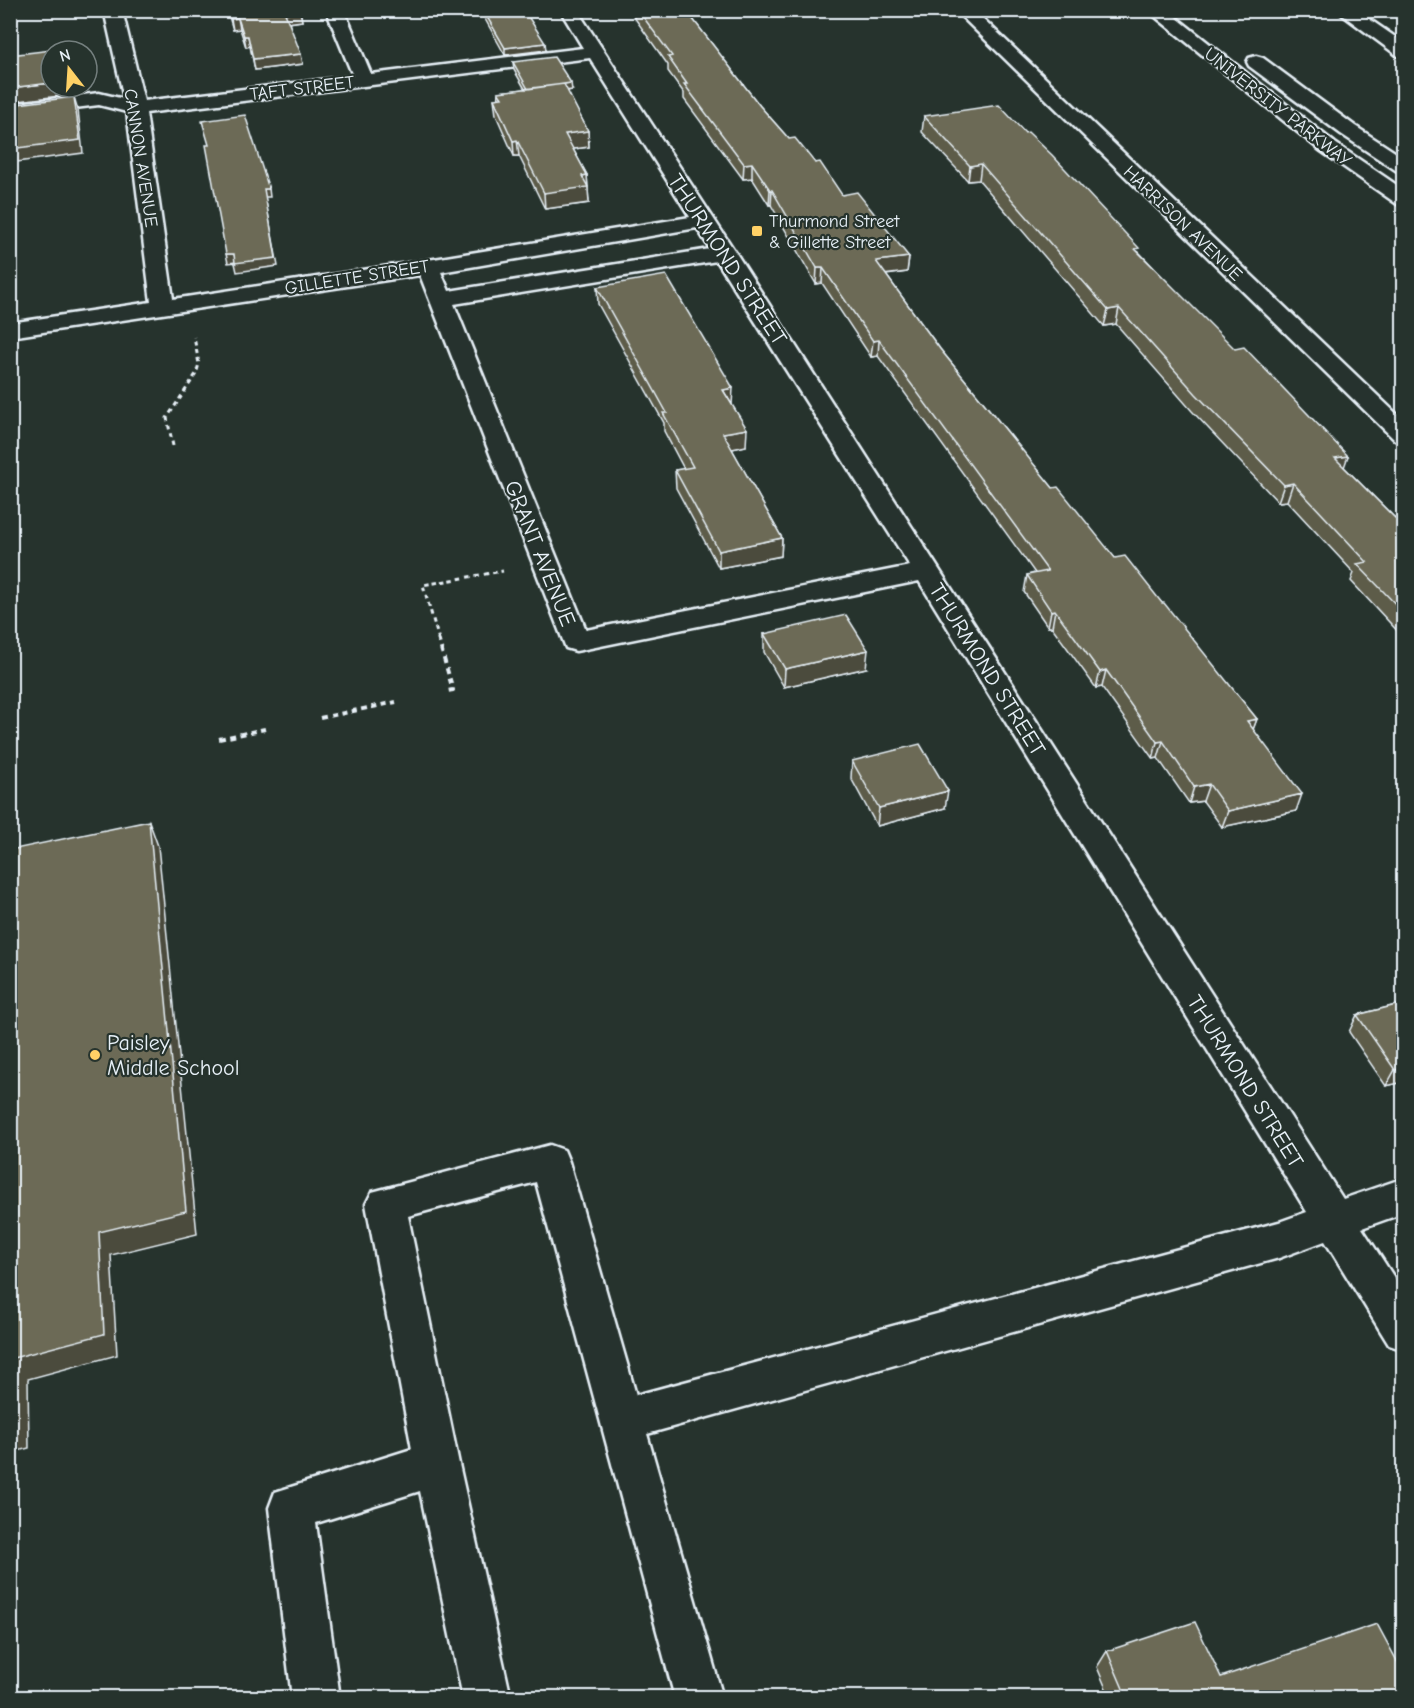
<svg xmlns="http://www.w3.org/2000/svg" width="1414" height="1708" font-family="'Comic Neue',sans-serif">
	<style>
		.lines { fill: none; stroke-linecap: round; stroke-linejoin: round }
		.minor-casing { stroke: #e8f1f8; stroke-width: 5 }
		.major-casing { stroke: #e8f1f8; stroke-width: 5 }
		.path-far1 { stroke: #e8f1f8; stroke-width: 3; stroke-dasharray: 4.5 4; stroke-linecap: butt }
		.path { stroke: #e8f1f8; stroke-width: 4; stroke-dasharray: 6 4.5; stroke-linecap: butt }
		.minor { fill: #26332d; fill-rule: evenodd }
		.major { fill: #26332d; fill-rule: evenodd }
		.wall { fill: #5d5c4a; stroke: #e8f1f8; stroke-width: 1.5 }
		.shaded-wall { fill: #4c4b3c; stroke: #e8f1f8; stroke-width: 1.5 }
		.building { fill: #6c6b56; stroke: #e8f1f8; stroke-width: 1.5 }
		.poi-dot { fill: #ffd166; stroke: #26332d; stroke-width: 2 }
		.labels { text-anchor: middle; stroke-width: 4.5; stroke-linejoin: round; paint-order: stroke }
		.far-street-label { font-size: 18px; fill: #e8f1f8; stroke: #26332d }
		.far-poi-label { font-size: 18px; fill: #e8f1f8; stroke: #26332d; text-anchor: start }
		.street-label { font-size: 22px; fill: #e8f1f8; stroke: #26332d }
		.poi-label { font-size: 22px; fill: #e8f1f8; stroke: #26332d; text-anchor: start }
	</style>
	<rect width="100%" height="100%" fill="#26332d"/>
	<filter id="ink" filterUnits="userSpaceOnUse"><feTurbulence type="fractalNoise" baseFrequency=".0167" numOctaves="2"/><feDisplacementMap in="SourceGraphic" scale="12" xChannelSelector="R" yChannelSelector="G"/><feConvolveMatrix kernelMatrix="1 2 1 2 8 2 1 2 1" color-interpolation-filters="sRGB"/></filter>
	<g filter="url(#ink)">
		<g class="lines">
			<g class="minor-casing">
				<path id="minor" d="M104,10H122L144,101L353,76L326,10H344L371,74L583,48L560,10H577L736,253L1343,1199L1404,1178V1213L1362,1228L1404,1293V1350L1389,1345L1325,1241L1279,1258L647,1434L723,1698H675L536,1182L408,1216L459,1464L511,1698H463L420,1491L316,1523L340,1698H292L269,1508L275,1492L412,1449L366,1204L372,1192L550,1145L564,1150L569,1162L636,1395L1279,1222L1307,1212L919,581L576,651L566,648L420,275L10,337V323L151,302L127,112L99,105L10,116V104L99,93L124,99ZM590,58L690,217L428,260L173,299L146,113ZM697,228L710,249L449,291L441,272ZM717,261L910,566L586,630L454,304Z
					M955,10H974L1404,421V442L1395,440Z
					M1336,10H1356L1404,43V57L1398,56Z"/>
			</g>
			<g class="major-casing">
				<path id="major" d="M1147,10H1167L1335,143L1404,190V206L1397,204L1321,151Z
					M1256,56L1263,58L1355,126L1404,158V173L1397,171L1341,134L1249,66L1247,62L1249,58Z"/>
			</g>
			<path class="path-far1" d="M173,446L167,418L196,374L199,364L194,337
				M439,640L423,585L503,571"/>
			<path class="path" d="M438,638L453,690L447,691
				M320,718L396,702
				M219,739L265,729"/>
			<use href="#minor" class="minor"/>
			<use href="#major" class="major"/>
		</g>
		<path class="wall" d="M227,10H300L302,21L289,23L303,64L255,70L250,46L246,47L240,29L233,30Z
			M480,10H524L546,50L505,55Z
			M629,10H689L695,22L760,106L789,139L842,195L909,257L907,272L886,275L940,349L1053,488L1115,558L1162,603L1257,719L1253,729L1296,811L1222,827L1203,801L1189,803L1158,758L1153,759L1102,687L1096,688L1052,627H1048L1024,592L1027,575L1035,573L878,356L871,357L822,283L816,284L771,205H769L752,178L743,179L684,99V93L668,71V65Z
			M1394,10H1404V17Z
			M513,62L572,90L567,91L588,131L589,147L573,149L587,175L589,203L545,209L519,156H514L496,115L494,99H499L498,92L525,89L514,70Z
			M924,116L1139,252L1344,467L1404,527V638L1351,581L1354,573L1287,501L1278,502L1192,411L1116,324L1104,326L979,180L968,181L922,132Z
			M597,287L732,405L746,446L732,449L782,538L781,556L719,568L676,488L675,470L684,469L664,431V423L598,304Z
			M764,634L866,668L784,687L764,652Z
			M852,761L945,808L877,826L851,778Z
			M1404,1003V1082L1386,1086L1349,1032L1357,1015Z
			M1107,1651L1221,1677L1404,1698H1110L1097,1667Z"/>
		<path class="shaded-wall" d="M300,11L302,21L287,23L285,13Z
			M238,18L240,29L233,30L231,19Z
			M244,36H248L250,46L246,47Z
			M545,43L546,50L505,55V48Z
			M301,54L303,64L255,70L253,59Z
			M51,83V87H75L76,94L10,102V88Z
			M571,83L572,90L529,96L528,89Z
			M74,97L78,110L83,153L10,163V149Z
			M588,131L589,147L566,150L565,134Z
			M517,140L519,156H514L513,141Z
			M752,163V178L743,179L744,164Z
			M981,164L979,180L968,181L970,166Z
			M587,175L589,203L545,209L544,193L582,176Z
			M264,189H269L270,197H265L278,266L237,272L235,263Z
			M770,190H772L771,205H769Z
			M226,254H234L236,262L228,263Z
			M909,257L907,272L875,276L876,261Z
			M817,268H823L822,283L816,284Z
			M1119,308L1116,324L1104,326L1108,310Z
			M879,340L878,356L871,357L873,341Z
			M733,388L732,405L723,390Z
			M747,429L746,446L723,451V433Z
			M1348,456L1342,473L1335,458Z
			M1293,483L1287,501L1278,502L1284,485Z
			M782,538L781,556L719,568V551Z
			M1055,610L1052,627H1048L1051,611Z
			M868,650L866,668L784,687L785,669Z
			M1106,670L1102,687L1096,688L1100,672Z
			M1257,719L1251,735L1247,721Z
			M1163,741L1158,758L1153,759L1157,742Z
			M1209,784L1203,801L1189,803L1194,787Z
			M948,791L945,808L877,826L879,808Z
			M1302,794L1296,811L1222,827L1228,811Z
			M149,821L158,846L197,1234L111,1255L117,1355L28,1379L29,1448L10,1453L13,1358Z
			M1404,1068V1082L1386,1086L1395,1070Z"/>
		<path class="building" d="M228,10H300L285,13L301,54L253,59L248,36H244L238,18L231,19Z
			M483,10H524L545,43L505,48Z
			M638,10H689L695,18H692L760,106L789,139L795,138L815,163L820,162L842,195L857,192L909,257L876,261L940,349L1053,488L1058,487L1115,558L1125,556L1162,603H1164L1257,719L1247,721L1302,794L1228,811L1209,784L1194,787L1163,741L1157,742L1106,670L1100,672L1055,610L1051,611L1027,575L1048,571L879,340L873,341L823,268H817L772,190H770L752,163L744,164L684,84H687L668,57L672,56Z
			M60,49V51H51V83L10,88V55Z
			M554,57L571,83L528,89L513,62Z
			M564,84L588,131L565,134L587,175L582,176L588,187L544,193L517,140L513,141L494,99L502,98L498,92Z
			M74,97L80,140L10,149V105Z
			M999,105L1025,133L1028,132L1052,155L1139,248L1135,249L1235,349L1244,347L1348,456L1335,458L1404,527V613L1357,564L1367,562L1293,483L1284,485L1196,394L1119,308L1108,310L981,164L970,166L924,116Z
			M245,115L269,189H264L276,258L235,263L234,254H226L206,145H209L202,121Z
			M666,275L733,388L723,390L747,429L723,433L782,538L719,551L675,470L693,467L663,413H667L597,287Z
			M846,615L868,650L785,669L764,634Z
			M920,744L948,791L879,808L852,761Z
			M149,821L186,1211L99,1232L104,1334L13,1358L14,1428H10V850Z
			M1404,1003V1068L1395,1070L1357,1015Z
			M1195,1622L1221,1677L1377,1624L1404,1674V1698H1127L1107,1651Z"/>
	</g>
	<g class="poi-dot">
		<rect x="751" y="225" width="12" height="12" rx="3"/>
		<circle cx="95" cy="1055" r="6"/>
	</g>
	<g class="labels">
		<g class="far-street-label">
			<text transform="translate(302 88) rotate(-7)" y="6">TAFT STREET</text>
			<text transform="translate(1278 107) rotate(38)" y="6">UNIVERSITY PARKWAY</text>
			<text transform="translate(141 158) rotate(81)" y="6">CANNON AVENUE</text>
			<text transform="translate(1183 223) rotate(44)" y="6">HARRISON AVENUE</text>
			<text transform="translate(357 277) rotate(-9)" y="6">GILLETTE STREET</text>
		</g>
		<g class="far-poi-label">
			<text x="769" y="227">Thurmond Street<tspan x="769" dy="21">&amp; Gillette Street</tspan></text>
		</g>
		<g class="street-label">
			<text transform="translate(728 259) rotate(57)" y="8">THURMOND STREET</text>
			<text transform="translate(541 553) rotate(68)" y="8">GRANT AVENUE</text>
			<text transform="translate(988 669) rotate(58)" y="8">THURMOND STREET</text>
			<text transform="translate(1246 1081) rotate(58)" y="8">THURMOND STREET</text>
		</g>
		<g class="poi-label">
			<text x="107" y="1050">Paisley<tspan x="107" dy="25">Middle School</tspan></text>
		</g>
	</g>
	<rect width="1414" height="1708" fill="none" stroke="#26332d" stroke-width="36"/>
	<rect x="18" y="18" width="1378" height="1672" fill="none" stroke="#e8f1f8" stroke-width="2" filter="url(#ink)"/>
	<g transform="translate(69 69) rotate(343)"><circle r="28" fill="#26332d" stroke="#747f7e" stroke-width="1.5"/>
	<path d="M0-4.5L10 22L0 15L-10 22Z" fill="#ffd166"/>
	<text y="-9" font-size="16" font-weight="bold" text-anchor="middle" fill="#e8f1f8">N</text>
	</g>
</svg>
